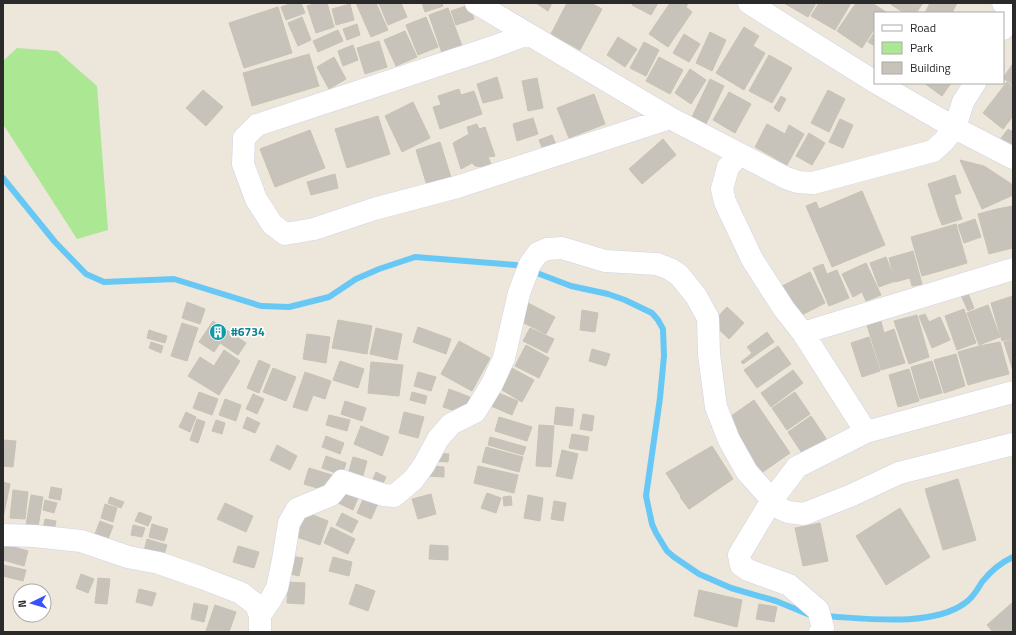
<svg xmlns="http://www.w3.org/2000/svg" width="1016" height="635" font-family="'Titillium Web',sans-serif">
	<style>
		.green { fill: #ace794 }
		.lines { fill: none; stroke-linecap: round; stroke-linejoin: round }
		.stream { stroke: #67c8f5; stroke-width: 6 }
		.building { fill: #c8c3ba; stroke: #c8c2b4 }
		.minor-casing { stroke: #d0d3e4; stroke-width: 23 }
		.minor { stroke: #fff; stroke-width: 22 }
		.labels { text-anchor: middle; stroke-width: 3; stroke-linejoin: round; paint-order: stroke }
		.culture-label { font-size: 12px; font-weight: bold; fill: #0d838f; stroke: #fff; text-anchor: start }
	</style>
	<rect width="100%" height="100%" fill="#ede6db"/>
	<path class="green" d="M17,48L57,51L97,86L108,230L77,239L3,124V61Z"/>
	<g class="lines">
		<path class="stream" d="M3,178L55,242L86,274L104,282L174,279L261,306L289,307L329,297L356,279L379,269L415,257L516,265L571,286L608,294L625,300L652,313L658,320L663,329L664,356L660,398L646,496L652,524L656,533L667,551L674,557L699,574L731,588L776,601L810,615
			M823,616C864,618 931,628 965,603C973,598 977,590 982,582C990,572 1002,562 1013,557"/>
	</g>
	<path class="building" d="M292,3H301L305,13L286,20L281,7Z
		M317,3H327L334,27L316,33L307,6Z
		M356,3H376L388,30L371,37Z
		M379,3H401L407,17L388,25Z
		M422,3H442L443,6L425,12Z
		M536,3H552L548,11Z
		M567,3H591L602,9L580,50L551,34Z
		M633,3H658L651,15L632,5Z
		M670,3H688L686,7L692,12L668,47L649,34Z
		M784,3H816L808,17Z
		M819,3H851L835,30L811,16Z
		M856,3H872L886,12L885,13H875V28L862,48L837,31Z
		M889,3H923L916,13H904Z
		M930,3H957L952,13H925Z
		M350,4L354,20L336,25L332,9Z
		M469,5L474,19L456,25L451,11Z
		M278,7L292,53L244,68L229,23Z
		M448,8L462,46L442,53L429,15Z
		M302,17L311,40L298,46L288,23Z
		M426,17L438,47L418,55L406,25Z
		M357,24L360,35L347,40L343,29Z
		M744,27L759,36L753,46L765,53L744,90L716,73Z
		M338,30L343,41L318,52L313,41Z
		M405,31L417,57L396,66L384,40Z
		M710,32L726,40L712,71L696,63Z
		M875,32V46L868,42Z
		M684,34L700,44L689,62L673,53Z
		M618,37L637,49L625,67L607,55Z
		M379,41L387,67L365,74L357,48Z
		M644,42L659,50L646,76L630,68Z
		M353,45L358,60L343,66L338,51Z
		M309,54L319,86L252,106L243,73Z
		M769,55L792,68L772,103L749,91Z
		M334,57L346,79L329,89L317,67Z
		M659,57L683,70L670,94L646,81Z
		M1012,65H1013V85L1003,78Z
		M690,69L706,80L691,104L675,93Z
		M497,77L503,98L483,103L477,84Z
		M537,78L543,108L528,111L522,81Z
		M710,79L724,86L706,124L692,117Z
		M1007,82L1013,87V116L1003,129L983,113Z
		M924,83H951L942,96Z
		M459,89L461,95L474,91L482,114L440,129L433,107L441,105L438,96Z
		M203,90L223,107L206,126L186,108Z
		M828,90L845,99L829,132L811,123Z
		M729,92L751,104L735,133L713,120Z
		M594,94L605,124L569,138L557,108Z
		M781,96L786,99L779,112L774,108Z
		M413,102L430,138L402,152L385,116Z
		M378,116L390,154L347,168L335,129Z
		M533,118L538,134L517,141L513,124Z
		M840,119L853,125L843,148L829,142Z
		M477,124L479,129L485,127L495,156L488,157L491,164L484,167L475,166L472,163L461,169L453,143L469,134L467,127Z
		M767,124L785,134L789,125L804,134L787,165L755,147Z
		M1008,129L1013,132V151L999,141Z
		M310,130L325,168L275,187L260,149Z
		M809,133L825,143L812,165L796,156Z
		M552,135L557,147L544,152L539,140Z
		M663,139L676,155L642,184L629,169Z
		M440,142L453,184L429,192L416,150Z
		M960,160L984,166L1013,185V195L982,209Z
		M335,174L338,188L311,195L307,182Z
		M955,175L961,193L954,195L958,208L938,215L928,184Z
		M862,191L885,245L832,267L806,206L816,202L819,209Z
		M1013,206V248L1008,249L997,209Z
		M958,208L962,219L942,225L938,215Z
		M997,209L1008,249L989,254L978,214Z
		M975,219L981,237L964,243L958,225Z
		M956,224L967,263L940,271L929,232Z
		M929,232L940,271L922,276L911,237Z
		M913,251L922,284L912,286L910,278L895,282L889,258Z
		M886,257L895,281L879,287L870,263Z
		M866,263L881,295L866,301L862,292L853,297L842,274Z
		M823,264L827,274L837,270L849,298L829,306L813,268Z
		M810,272L825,303L798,317L782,286Z
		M967,291L974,308L968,311L960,293Z
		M1013,296V338L1002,341L991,303Z
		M187,302L205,309L200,324L182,318Z
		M528,303L555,317L546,334L520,321Z
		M988,305L1000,337L979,345L967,313Z
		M727,307L744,323L729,339L712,323Z
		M964,309L976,343L957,350L945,316Z
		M582,310L598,313L595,332L580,330Z
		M925,314L929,322L940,317L950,340L932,348L919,316Z
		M917,315L929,357L909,364L894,321Z
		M880,318L884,333L894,329L905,363L881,370L866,322Z
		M338,320L372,326L367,354L332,348Z
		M213,321L246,343L238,355L220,343L214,352L199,342Z
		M182,323L198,328L187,361L171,356Z
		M418,327L451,339L446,354L413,342Z
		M376,328L402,334L397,360L370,354Z
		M530,328L554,339L547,353L523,341Z
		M149,330L167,336L165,343L147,338Z
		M767,332L774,342L743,364L741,362L752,353L747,347Z
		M307,334L330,337L326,363L303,359Z
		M869,337L880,371L862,377L851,343Z
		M1013,339V371L1004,342Z
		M459,341L490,358L472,391L441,374Z
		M151,342L163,346L161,353L149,348Z
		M1000,342L1009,374L989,379L979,346Z
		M526,345L549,358L539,378L515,366Z
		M778,346L791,364L757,388L744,370Z
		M979,346L989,379L968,385L958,352Z
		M592,349L610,354L606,366L589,361Z
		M224,350L240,361L219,395L188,376L200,357L214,366Z
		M956,354L965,386L944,393L934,360Z
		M259,360L270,365L259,393L247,388Z
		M340,361L364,369L358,388L333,380Z
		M932,361L942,393L920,399L911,367Z
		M371,362L403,365L399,396L368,393Z
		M508,366L534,380L522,402L497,387Z
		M273,368L296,377L286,401L263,392Z
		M909,369L919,401L898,407L889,375Z
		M793,370L803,383L771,407L761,393Z
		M305,372L331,381L325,399L313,395L307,411L293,407Z
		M418,372L436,377L431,391L414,386Z
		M449,389L470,397L464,414L443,407Z
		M199,392L218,399L212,415L193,408Z
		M412,392L427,396L425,404L410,400Z
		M496,392L518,401L512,415L491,406Z
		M795,392L810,414L787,430L772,408Z
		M253,394L264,399L257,414L246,409Z
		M225,399L241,405L236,421L219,415Z
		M754,400L790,453L760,474L724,421Z
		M345,401L366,408L362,421L341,414Z
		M556,407L574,409L572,426L554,424Z
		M186,412L196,417L190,432L179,427Z
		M404,412L424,417L418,438L399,433Z
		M583,414L594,416L592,431L580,429Z
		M329,415L350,420L347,431L326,425Z
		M811,416L829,443L806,459L788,432Z
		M247,417L260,423L255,433L243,428Z
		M499,417L532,427L527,441L495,431Z
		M197,419L205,422L198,443L190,440Z
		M216,420L225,423L222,434L212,431Z
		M539,425L554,426L551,467L536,466Z
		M361,426L389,437L382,456L354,444Z
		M572,434L589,437L587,451L569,448Z
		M326,436L344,443L340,454L322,447Z
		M490,437L526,447L523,455L488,445Z
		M3,440L16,441L13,467L3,466Z
		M277,445L297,456L290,470L270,460Z
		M712,446L733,479L689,509L666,473Z
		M486,447L523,457L519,472L482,462Z
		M562,450L578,454L572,479L556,476Z
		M431,453L449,454L448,462L431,461Z
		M326,456L346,463L342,475L322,468Z
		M353,457L367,461L360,486L346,482Z
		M427,466L444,467V477L427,476Z
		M478,466L518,475L514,493L474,483Z
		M309,468L332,475L327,491L304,484Z
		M376,472L386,477L379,492L369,488Z
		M958,479L976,540L943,550L925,489Z
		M3,482L10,484L3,518Z
		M700,483L708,496L689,509L680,497Z
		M51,487L62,489L60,500L49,498Z
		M346,487L360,493L353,510L338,503Z
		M13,490L28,492L25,519L10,518Z
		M487,493L501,498L496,513L481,508Z
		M431,494L436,514L418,519L412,499Z
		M31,495L43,497L38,527L26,525Z
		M365,495L379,501L371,519L357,513Z
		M528,495L543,498L540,521L524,518Z
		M511,496L512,505L504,506L503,497Z
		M110,497L124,502L121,508L108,503Z
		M45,500L57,503L54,513L43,510Z
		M554,501L566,503L563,521L551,519Z
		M225,503L253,516L246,532L217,519Z
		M105,504L117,508L113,522L101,518Z
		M900,508L930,557L886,585L856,536Z
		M303,511L328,521L320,545L294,536Z
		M139,512L152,517L148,526L135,521Z
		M342,513L358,521L352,533L336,525Z
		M45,519L56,521L54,531L43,529Z
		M100,521L113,526L108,539L95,534Z
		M820,523L828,561L803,566L795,528Z
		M152,524L168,529L164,541L149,537Z
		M133,525L145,528L142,537L131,535Z
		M331,527L355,539L348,554L324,543Z
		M147,539L167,545L163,557L144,551Z
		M3,544L28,551L24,566L3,560Z
		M430,545L448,546V560L429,559Z
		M238,546L259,552L254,568L233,562Z
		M290,556L303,558L299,576L286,573Z
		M333,557L352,562L349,576L329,571Z
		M3,565L26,570L23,581L3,576Z
		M81,574L94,579L88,593L76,588Z
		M98,578L110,579L107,604L95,603Z
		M288,582L305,583L304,604L287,603Z
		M356,584L375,591L368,611L349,604Z
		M139,589L156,593L152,606L136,602Z
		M699,590L742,600L737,627L694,616Z
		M1013,602V632H993L987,625Z
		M194,603L208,606L204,622L191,619Z
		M759,604L777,607L774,622L756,619Z
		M215,605L236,612L229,632L206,631Z"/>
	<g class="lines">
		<g class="minor-casing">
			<path id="minor" d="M476,3L670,118L786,178L798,182L813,183L933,151L943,142L955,128L1013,158
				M749,3L875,82
				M1003,29L1009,10L1003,3
				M528,34L493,47L257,125L244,138L243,164L256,199L272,224L285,234L314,229L374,209L457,187L670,118
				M877,83L955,128L963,102L975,83
				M740,154L728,167L722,189L725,202L752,259L784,309L803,333L866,432
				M803,333L1013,269
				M1013,392L866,432L797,467L772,500L781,509L788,512L804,514L852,495L899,473L1013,444
				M3,535L34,536L81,541L128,557L159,563L202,578L241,593L255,604L260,615V632
				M260,615L271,599L277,588L283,560L289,523L297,509L331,495L342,481L384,495L394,496L413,480L424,465L438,439L451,424L475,412L492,384L504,358L519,293L530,264L538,253L547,249L562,248L605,261L657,264L670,269L679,275L696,296L708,318L709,354L716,407L729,440L747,472L772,500L739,555L741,565L748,570L789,585L818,610L823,628L820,632"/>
		</g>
		<use href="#minor" class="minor"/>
	</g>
	<defs>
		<g id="building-disc" transform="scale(0.9)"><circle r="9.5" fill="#0f9aa8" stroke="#fff"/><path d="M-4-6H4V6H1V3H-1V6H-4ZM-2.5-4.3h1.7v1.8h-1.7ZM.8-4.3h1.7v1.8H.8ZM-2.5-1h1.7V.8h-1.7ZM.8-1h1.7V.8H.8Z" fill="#fff"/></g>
	</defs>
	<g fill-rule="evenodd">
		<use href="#building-disc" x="218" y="332"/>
	</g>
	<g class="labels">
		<g class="culture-label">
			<text x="231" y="336">#6734</text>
		</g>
	</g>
	<rect width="1016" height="635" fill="none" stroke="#2a2a2a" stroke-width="8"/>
	<rect x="874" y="12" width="130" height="72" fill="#ffffff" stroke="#aaaaaa"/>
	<rect x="882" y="25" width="20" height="6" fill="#ffffff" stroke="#aaaaaa"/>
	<text x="910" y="32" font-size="12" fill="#2a2a2a">Road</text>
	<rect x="882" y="42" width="20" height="12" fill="#ace794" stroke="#aaaaaa"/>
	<text x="910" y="52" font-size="12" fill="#2a2a2a">Park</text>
	<rect x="882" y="62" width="20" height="12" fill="#c8c3ba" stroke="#aaaaaa"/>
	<text x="910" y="72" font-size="12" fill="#2a2a2a">Building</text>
	<g transform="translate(32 603) rotate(265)"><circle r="19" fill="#ffffff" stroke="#aaaaaa"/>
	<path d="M0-3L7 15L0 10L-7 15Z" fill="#3651ff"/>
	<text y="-6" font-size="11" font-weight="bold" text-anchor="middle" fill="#2a2a2a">N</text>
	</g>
</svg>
